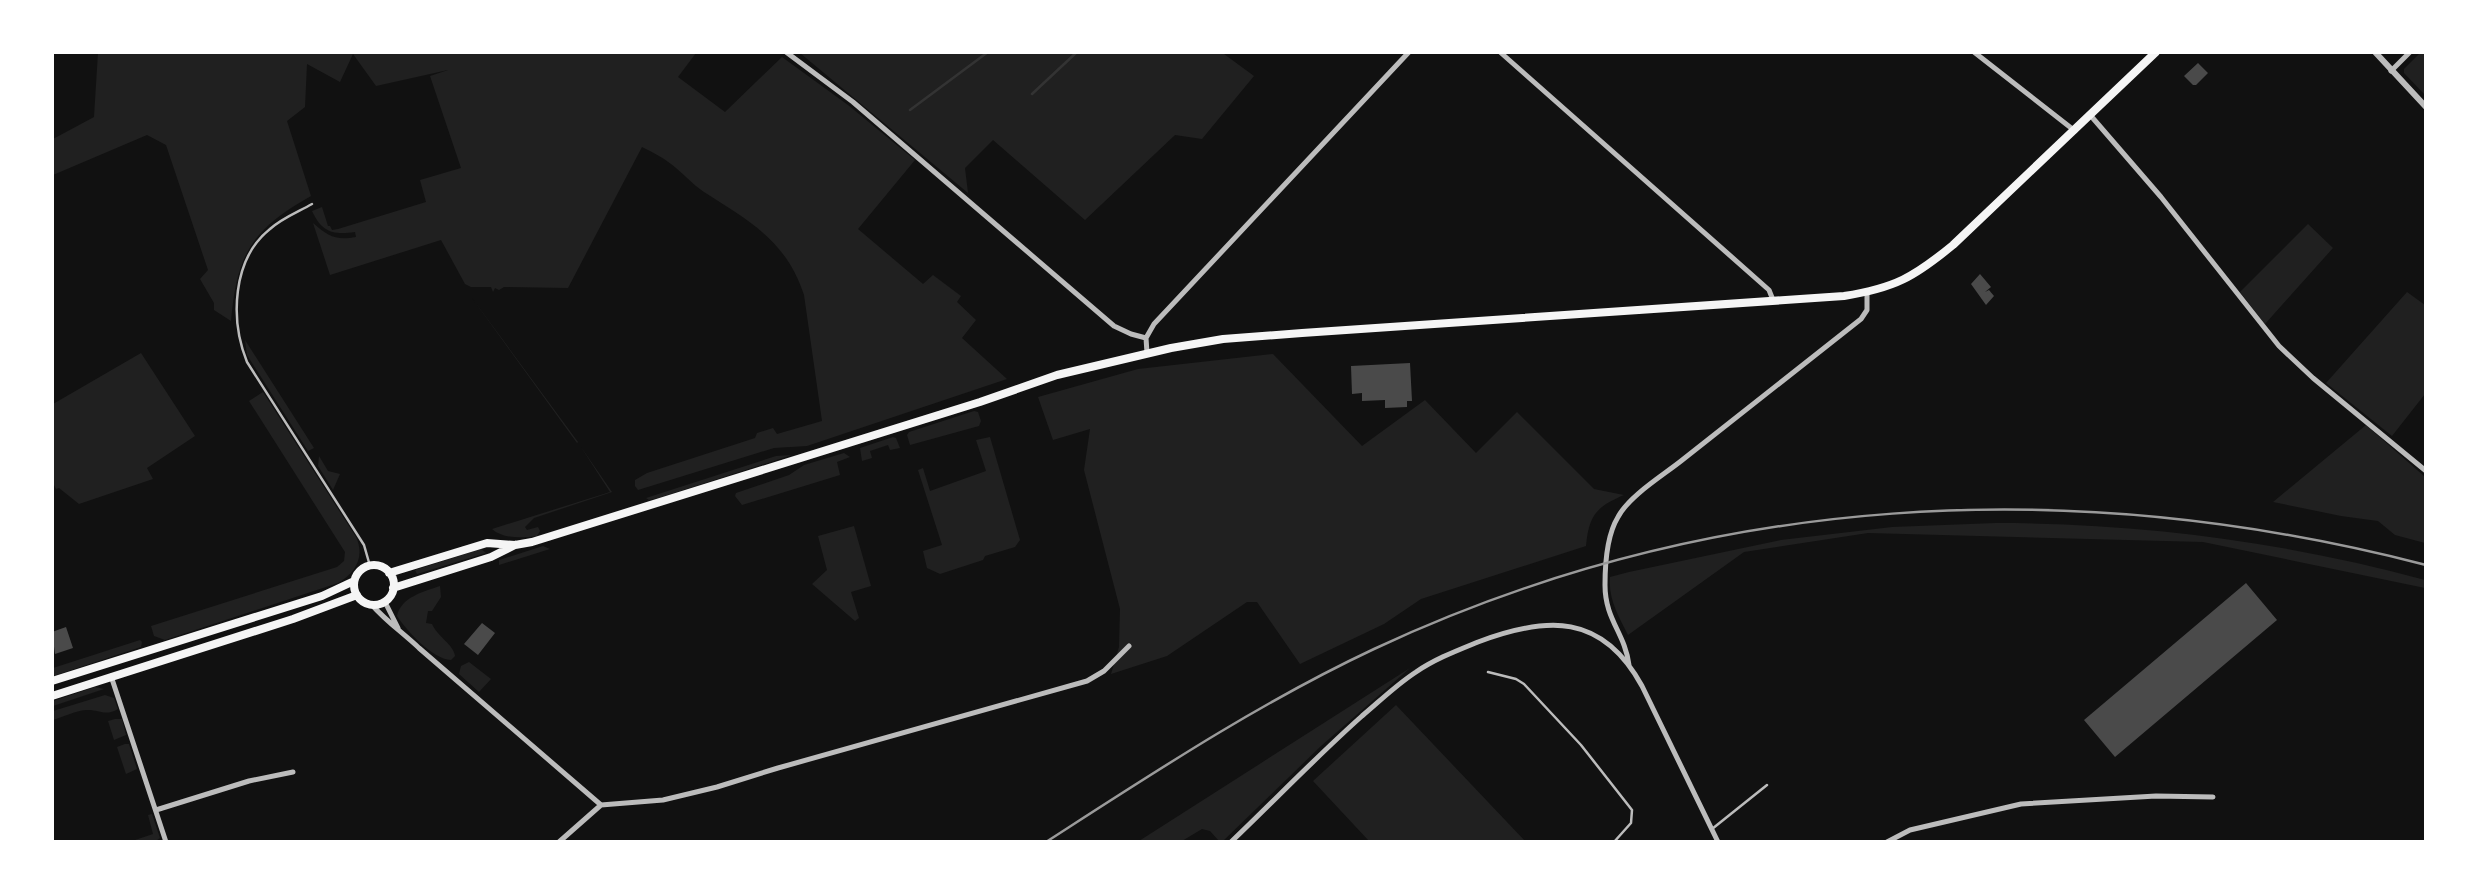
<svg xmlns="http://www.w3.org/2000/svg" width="2478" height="894" font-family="Rubik,sans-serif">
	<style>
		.green { fill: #202020 }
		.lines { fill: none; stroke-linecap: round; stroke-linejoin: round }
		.stream { stroke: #333; stroke-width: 2.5 }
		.building { fill: #4a4a4a }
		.service { stroke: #bcbcbc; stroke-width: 2.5 }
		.minor { stroke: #bcbcbc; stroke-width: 5 }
		.tertiary { stroke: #bcbcbc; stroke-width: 6 }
		.primary { stroke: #f5f5f5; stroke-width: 8 }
		.rail { stroke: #9a9a9a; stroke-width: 2.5 }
	</style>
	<rect width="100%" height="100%" fill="#111"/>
	<path class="green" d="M98,53H696L678,77L725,112L782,57L848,105L915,160L858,229L923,284L933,275L961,296L957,302L976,320L962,338L1007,379L807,446L774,448L638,490L635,486V480L647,473L755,438L757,433L773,428L777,434L822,421L804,295C786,240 749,221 704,192C692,184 682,172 671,164C662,157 652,152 642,147L568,288L504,287L499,290L495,288L493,292L491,287H471L465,284L441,240L330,275L313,223C328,236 336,241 356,237L355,232C334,235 322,233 312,211L322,207L328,226H330L332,230L338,229L426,202L420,180L461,168L430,76L448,70L376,86L353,54L340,82L307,64L305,107L287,121L311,196C251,230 237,254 231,321L214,310V303L200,279L208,270L166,145L147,135L53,175V139L94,117Z
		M800,53H1225L1224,54L1254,76L1202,139L1175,135L1085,220L993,140L965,168L968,193Z
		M2420,53H2425V95L2404,73V69Z
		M2308,224L2333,248L2265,324L2240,292Z
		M2407,292L2425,305V394L2392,436L2326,383Z
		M472,298L578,442L577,443Z
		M245,340L314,448L308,451L247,355Z
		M141,353L195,436L147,468L153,479L79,504L59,488L56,489L53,483V404Z
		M1273,354L1362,446L1425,400L1476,453L1517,412L1594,489L1624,495C1596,507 1589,515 1586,546L1421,599L1384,624L1300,664L1257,602H1247L1167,656L1111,674L1119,647L1120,609L1084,470L1090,429L1053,440L1038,397L1138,369Z
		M263,392L356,537C365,556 356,573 338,583L165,640L154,636L151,626L337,567L344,561L345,552L249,401Z
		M974,411L978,412L981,421L979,426L910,445L907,435L909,432Z
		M2366,425L2425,477V543L2395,535L2378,521L2341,516L2273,502Z
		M893,437L896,438L900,448L890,450L888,445L870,451L872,458L862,461L860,448Z
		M990,437L1020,540L1015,547L985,556L983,560L940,574L927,568L923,551L942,545L918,470L923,468L930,491L986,471L976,440Z
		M581,447L612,492L534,518L525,527L527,530L538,527L540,531L537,536C522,538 503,539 492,529L610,492Z
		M844,453L850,457L837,462L840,475L742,505L735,496L736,493L789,475L804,465Z
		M792,455L658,498L649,500L646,498L776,456Z
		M319,456L328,471L340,474L333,490L318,466Z
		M1996,523C2142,523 2285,542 2425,580V588L2203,542L1868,533L1744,552L1628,635C1619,617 1608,599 1610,577L1629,572L1781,540L1892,527Z
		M854,526L871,586L851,592L859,618L855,621L812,584L827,570L818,536Z
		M543,546L550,549L499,565V560Z
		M481,549L486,553L417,574L415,570Z
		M440,586L441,597L432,611H428L426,623L432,624C437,636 454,645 455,656L451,660C432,659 407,631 397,616C401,597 423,592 440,586Z
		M140,640L142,642L141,647L53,676V668Z
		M469,662L491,679L479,692L459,674L461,666Z
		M1410,668L1321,746L1223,841H1219L1210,831L1202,829L1182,841H1139Z
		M95,687L104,689L53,706V701Z
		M105,695L114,698L118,709C105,717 99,709 86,710C75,711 63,717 53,720V711Z
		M1396,705L1525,841H1369L1313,781Z
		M115,719H122L126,735L114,740L108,721Z
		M125,744H129L137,769L126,774L117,747Z
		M152,814L160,838L156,841H132L153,834L148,815Z"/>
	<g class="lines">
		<path class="stream" d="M1032,94L1077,52
			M910,110L988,52"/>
	</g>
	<path class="building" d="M2198,63L2208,73L2196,85H2193L2184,76Z
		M1980,274L1991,287L1985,292L1989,290L1994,296L1986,305L1971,284Z
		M1410,363L1412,401H1407V407L1385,408V400L1362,401V393L1352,394L1351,366Z
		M2246,583L2277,620L2115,757L2084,720Z
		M482,623L495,633L478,655L464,644Z
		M66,627L73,648L55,654L52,632Z"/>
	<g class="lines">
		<path class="service" d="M312,204C298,212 282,218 270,229C232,259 230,320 247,362L364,545L370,566
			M1488,672L1516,679L1524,684L1581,745L1632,810L1631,823L1614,842
			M1712,829L1767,785"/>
		<path class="minor" d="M786,52L853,102L1114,326L1131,334L1146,338
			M1500,52L1769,290L1773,300
			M1974,52L2075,131
			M2391,71L2410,52
			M2091,116L2161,197L2279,346L2313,378L2426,471
			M1147,353L1146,338L1154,324L1409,52
			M385,602L398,628
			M372,605C386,621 403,633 419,648L601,805
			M1629,665C1625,633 1605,620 1605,585C1605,564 1607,535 1618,517C1629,496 1662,476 1681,461C1741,413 1801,366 1861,319L1867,310V293
			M111,676L166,842
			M601,805L663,800L717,787L778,768L1087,681L1104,671L1129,646
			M156,810L249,781L293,772
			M559,842L601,805
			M1231,842C1275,800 1317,756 1362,716C1380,701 1396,685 1416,672C1435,659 1456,651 1478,642C1547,616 1602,613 1642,686L1718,842
			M1887,842L1910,830L2021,804L2156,796L2213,797"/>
		<path class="tertiary" d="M2375,52L2426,107"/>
		<path class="primary" d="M354 585a20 20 0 1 1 40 0a20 20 0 1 1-40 0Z
			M389,573L487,543L515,545L532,542L980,402L1057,375L1171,348L1223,339L1302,333L1844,296C1895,288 1914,277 1953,245L2156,52
			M393,588L491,557L515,545
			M52,681L322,596L354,581
			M52,696L293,619L357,595"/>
		<path class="rail" d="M1046,842C1153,773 1259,703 1374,649C1710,492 2070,473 2426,565"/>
	</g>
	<rect width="2478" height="894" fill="none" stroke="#ffffff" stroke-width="108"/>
</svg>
